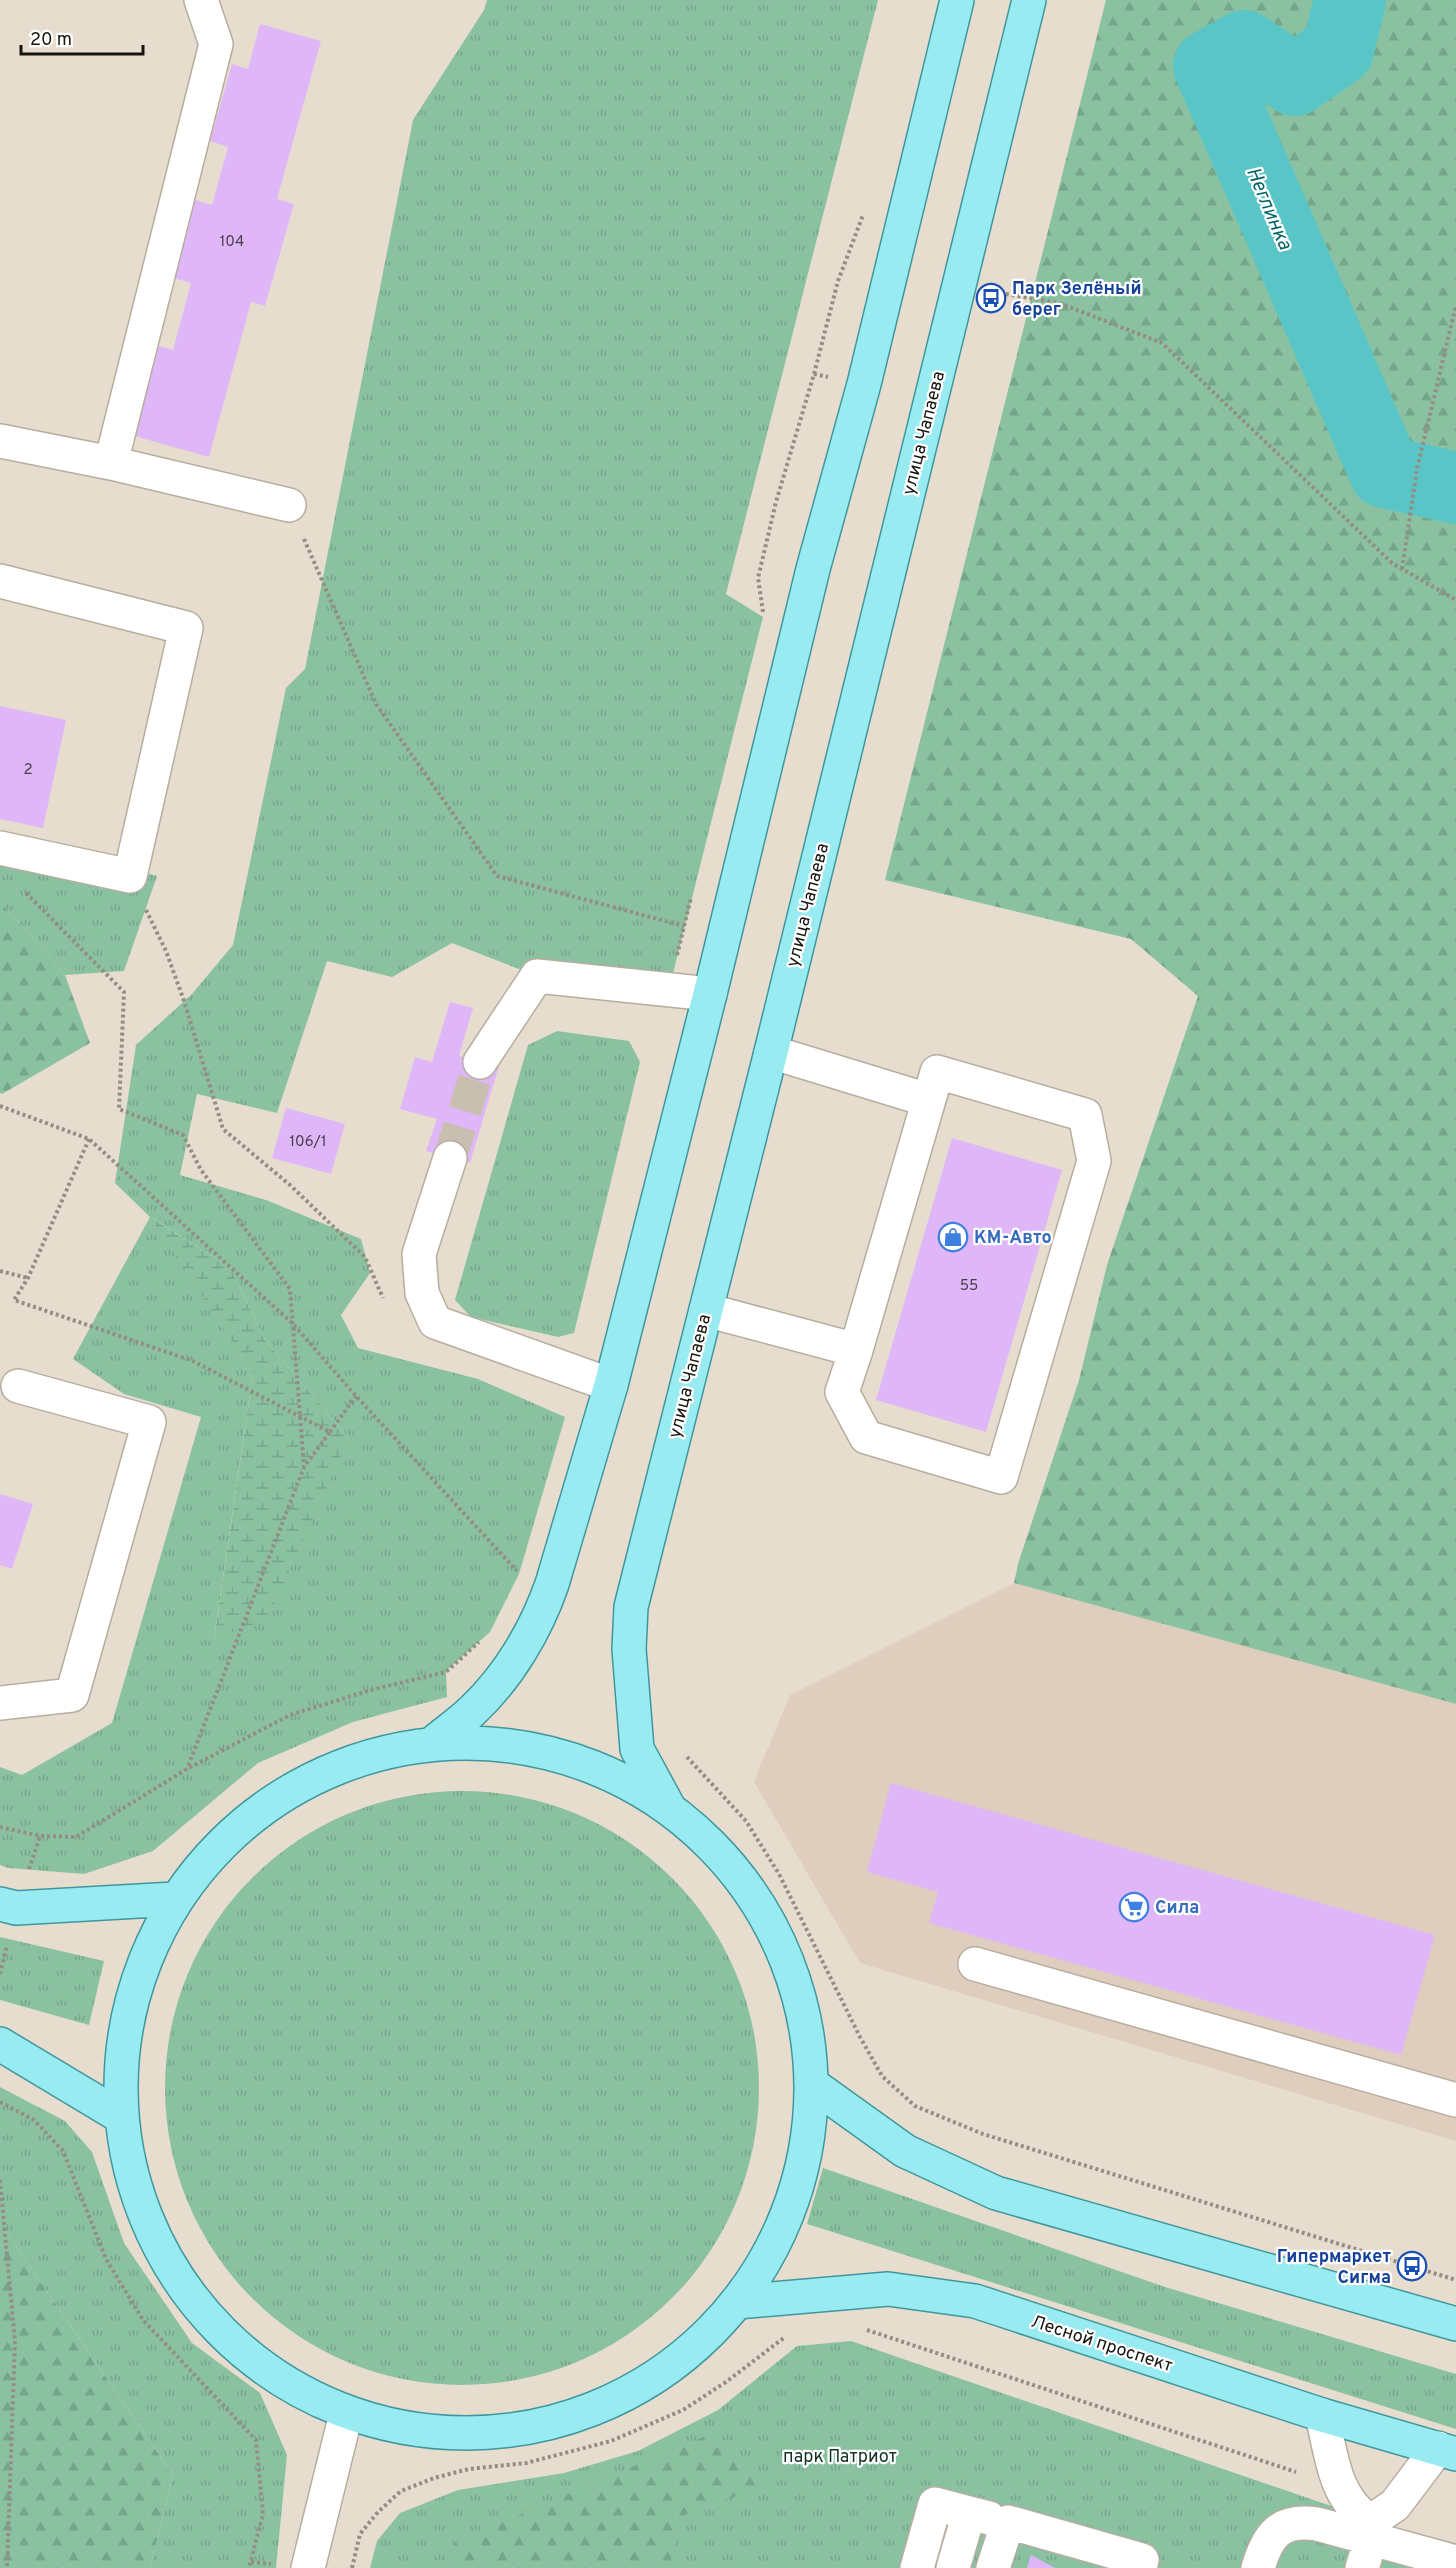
<svg xmlns="http://www.w3.org/2000/svg" width="1456" height="2568" font-family="Overpass,sans-serif">
	<style>
		.commercial { fill: #dfcdbd }
		.grass { fill: url(#grass-tufts); fill-rule: evenodd }
		.forest { fill: url(#forest-firs) }
		.wetland { fill: url(#wetland-marsh) }
		.lines { fill: none; stroke-linecap: round; stroke-linejoin: round }
		.river { stroke: #59c5c6; stroke-width: 72 }
		.building { fill: #dfb7f9 }
		.minor-tunnel { stroke: #c8bfb1; stroke-width: 33; stroke-dasharray: 33 16; stroke-linecap: butt }
		.minor-casing { stroke: #b7ad9f; stroke-width: 36 }
		.major-casing { stroke: #3f979d; stroke-width: 36 }
		.path { stroke: #948d82; stroke-width: 4; stroke-dasharray: 3 3; stroke-linecap: butt }
		.minor { stroke: #fff; stroke-width: 33 }
		.major { stroke: #99ebf2; stroke-width: 33 }
		.labels { text-anchor: middle; stroke-width: 4.5; stroke-linejoin: round; paint-order: stroke }
		.number-label { font-size: 15px; fill: #493d4a }
		.transit-label { font-size: 18px; font-weight: bold; fill: #164399; stroke: #fff; text-anchor: start }
		.street-label { font-size: 18px; fill: #17140f; stroke: #fff }
		.shop-label { font-size: 18px; font-weight: bold; fill: #366cbe; stroke: #fff; text-anchor: start }
		.park-label { font-size: 18px; fill: #123322; stroke: #fff }
		.water-label { font-size: 20px; font-style: italic; fill: #026465; stroke: #fff }
	</style>
	<defs>
		<pattern id="grass-tufts" width="24" height="20" patternUnits="userSpaceOnUse" patternTransform="scale(1.5)"><rect width="24" height="20" fill="#8ac2a1"/><path d="M3 7l-1-3M5 7V3M7 7l1-3M15 17l-1-3M17 17v-4M19 17l1-3" fill="none" stroke="#76a689"/></pattern>
		<pattern id="forest-firs" width="22" height="20" patternUnits="userSpaceOnUse" patternTransform="scale(1.5)"><rect width="22" height="20" fill="#8ac2a1"/><path d="M5 1l3.5 6h-7zM16 11l3.5 6h-7z" fill="#76a689"/></pattern>
		<pattern id="wetland-marsh" width="20" height="14" patternUnits="userSpaceOnUse" patternTransform="scale(1.5)"><rect width="20" height="14" fill="#8ac2a1"/><path d="M1 5h8M5 5V1M11 12h8M15 12V8" fill="none" stroke="#76a689"/></pattern>
	</defs>
	<rect width="100%" height="100%" fill="#e7ddce"/>
	<path class="commercial" d="M1014,1583L1456,1704V2141L860,1963L754,1782L790,1695Z"/>
	<path class="grass" d="M487,0H878L726,594L763,617L669,989L537,976L452,943L392,977L327,961L277,1113L197,1094L180,1175L266,1200L361,1239L370,1273L341,1315L358,1348L478,1379L565,1417L519,1574L490,1632L446,1671L447,1697L353,1722L258,1763L153,1851L84,1874L8,1868L0,1865V1767L22,1775L112,1723L201,1417L124,1394L73,1359L150,1217L115,1183L136,1045L192,994L233,945L286,688L305,669L413,120L484,10ZM152,1218L230,1267L265,1340L349,1438L214,1638L253,1374Z
		M10,838L157,876L124,971L65,975L0,901V861Z
		M557,1031L629,1041L640,1062L574,1333L558,1337L471,1317L455,1300L528,1045Z
		M165 2088a297 297 0 1 1 594 0a297 297 0 1 1-594 0Z
		M0,1937L104,1961L89,2025L0,2000Z
		M0,2087L65,2121L92,2152L124,2243L192,2343L260,2393L287,2455L276,2568H150L173,2475L0,2223Z
		M823,2168L1165,2287L1456,2374V2429L807,2224Z
		M851,2341L1456,2549V2568H370L377,2541L400,2513L458,2490L564,2473L638,2451L718,2410L797,2346Z"/>
	<path class="forest" d="M1106,0H1456V1704L1014,1583L1018,1564L1079,1380L1107,1265L1198,996L1131,939L885,880Z
		M0,901L65,975L90,1043L2,1094L0,1093Z
		M0,2223L173,2475L150,2568H0Z
		M703,2437L778,2481L682,2516L669,2568H447L455,2542Z"/>
	<path class="wetland" d="M150,1217L230,1267L265,1340L349,1438L268,1619L214,1639L253,1374Z"/>
	<g class="lines">
		<path class="river" d="M1350,0L1338,50L1295,80L1244,46L1209,66L1385,472L1456,488"/>
	</g>
	<path class="building" d="M260,24L321,41L277,199L294,204L265,306L251,302L209,457L134,436L159,346L173,350L191,283L170,277L192,199L212,205L228,147L210,141L232,64L248,69Z
		M0,706L66,720L43,828L0,819Z
		M450,1002L473,1008L459,1056L499,1066L470,1163L426,1151L437,1119L400,1109L415,1057L432,1062Z
		M286,1108L345,1124L331,1174L272,1158Z
		M952,1138L1062,1170L986,1432L876,1400Z
		M0,1494L33,1504L12,1569L0,1565Z
		M891,1783L1435,1935L1401,2055L929,1923L938,1892L867,1872Z
		M1031,2555L1055,2568H1027Z"/>
	<g class="lines">
		<path class="minor-tunnel" d="M450,1158L480,1062"/>
		<g class="minor-casing">
			<path id="minor" d="M0,441L111,463L289,505
				M111,463L216,44L201,0
				M0,581L186,628L130,876L0,848
				M771,1052L928,1100
				M480,1062L537,976L710,994
				M450,1158L419,1254L422,1293L435,1322L611,1385
				M706,1310L856,1350L937,1072L1085,1115L1094,1161L1001,1477L866,1437L842,1392L856,1350
				M0,1703L72,1695L149,1422L18,1386
				M975,1964L1456,2100
				M1322,2415C1332,2456 1333,2496 1370,2522
				M1370,2522L1395,2505L1438,2448
				M308,2568L346,2414
				M917,2568L935,2504L969,2513
				M953,2568L969,2513L989,2518
				M993,2568L1008,2522L1142,2560L1140,2568
				M1258,2568C1268,2534 1280,2519 1317,2524L1456,2562
				M1362,2568L1371,2539L1370,2522"/>
		</g>
		<g class="major-casing">
			<path id="major" d="M121 2088a345 345 0 1 1 690 0a345 345 0 1 1-690 0Z
				M433,1743C446,1732 461,1722 473,1710C509,1676 536,1630 552,1584L611,1385L710,994L813,569L864,384L957,0
				M668,1806L637,1749L629,1649L631,1607L771,1052L1029,0
				M0,1904L16,1908L174,1899
				M0,2044L120,2116
				M813,2085L905,2151L996,2193L1456,2324
				M738,2302L888,2289L975,2301L1322,2415L1456,2454"/>
		</g>
		<path class="path" d="M994,292L1059,303L1162,343L1392,563L1456,600
			M814,374L828,377
			M304,539L376,704L497,876L684,926
			M1402,569L1417,469L1456,305
			M763,612L758,578L776,502L814,374L838,281L863,215
			M26,893L124,992L119,1109L183,1135L201,1170L290,1289L304,1466
			M146,910L166,951L184,1001L223,1129L290,1185L365,1257L383,1298
			M677,955L691,898
			M0,1106L89,1139L293,1324L356,1396L517,1571
			M89,1139L28,1278L14,1300L193,1361L330,1432L304,1467L187,1769
			M0,1271L28,1278
			M330,1432L356,1396
			M687,1757L746,1821L779,1874L860,2037L882,2076L915,2106L983,2134L1456,2280
			M0,1827L40,1836L76,1837L187,1769L290,1715L371,1690L446,1672L479,1642
			M29,1869L40,1836
			M0,1974L7,1945
			M0,2102L34,2120L63,2151L106,2259L143,2320L256,2440L263,2514L249,2568
			M0,2180L15,2341L7,2568
			M867,2330L1296,2472
			M251,2562L271,2564
			M352,2568L360,2534L378,2512L401,2491L434,2478L469,2469L526,2463L611,2441L683,2410L726,2382L785,2337"/>
		<use href="#minor" class="minor"/>
		<use href="#major" class="major"/>
	</g>
	<defs>
		<g id="bus-ring" transform="scale(1.5)"><circle r="9.5" fill="#fff" stroke="#1a4fb4" stroke-width="1.5"/><path d="M-5-6H5V4H4V6H2V4H-2V6H-4V4H-5ZM-3.5-4V0h7V-4ZM-3.5 1.2v1.5H-2V1.2ZM2 1.2v1.5H3.5V1.2Z" fill="#1a4fb4"/></g>
		<g id="shop-ring" transform="scale(1.5)"><circle r="9.5" fill="#fff" stroke="#3f7fe0" stroke-width="1.5"/><path d="M-5-2.5h2.3a2.7 3.5 0 0 1 5.4 0H5L5.5 6h-11ZM-1.5-2.5h3a1.5 2.3 0 0 0-3 0Z" fill="#3f7fe0"/></g>
		<g id="supermarket-ring" transform="scale(1.5)"><circle r="9.5" fill="#fff" stroke="#3f7fe0" stroke-width="1.5"/><path d="M-6-5.5h2.5l.6 2H6L4.5 2H-2.5L-4.4-4H-6ZM-1.5 3.2a1.3 1.3 0 1 0 .1 0ZM3 3.2a1.3 1.3 0 1 0 .1 0Z" fill="#3f7fe0"/></g>
	</defs>
	<g fill-rule="evenodd">
		<use href="#bus-ring" x="991" y="298"/>
		<use href="#shop-ring" x="953" y="1237"/>
		<use href="#supermarket-ring" x="1134" y="1907"/>
		<use href="#bus-ring" x="1412" y="2266"/>
	</g>
	<g class="labels">
		<g class="number-label">
			<text x="232" y="246">104</text>
			<text x="28" y="774">2</text>
			<text x="308" y="1146">106/1</text>
			<text x="969" y="1290">55</text>
		</g>
		<g class="transit-label">
			<text x="1012" y="294">Парк Зелёный<tspan x="1012" dy="21">берег</tspan></text>
			<text x="1391" y="2262" text-anchor="end">Гипермаркет<tspan x="1391" dy="21">Сигма</tspan></text>
		</g>
		<g class="street-label">
			<text transform="translate(923 433) rotate(-76)" y="6">улица Чапаева</text>
			<text transform="translate(807 905) rotate(-76)" y="6">улица Чапаева</text>
			<text transform="translate(689 1376) rotate(-76)" y="6">улица Чапаева</text>
			<text transform="translate(1102 2343) rotate(18)" y="6">Лесной проспект</text>
		</g>
		<g class="shop-label">
			<text x="974" y="1243">КМ-Авто</text>
			<text x="1155" y="1913">Сила</text>
		</g>
		<g class="park-label">
			<text x="840" y="2462">парк Патриот</text>
		</g>
		<g class="water-label">
			<text transform="translate(1270 208) rotate(67)" y="7">Неглинка</text>
		</g>
	</g>
	<path d="M21 45v9h122v-9" fill="none" stroke="#17140f" stroke-width="3"/>
	<text x="30" y="45" font-size="18" fill="#17140f" stroke="#ffffff" stroke-width="4.5" paint-order="stroke">20 m</text>
</svg>
